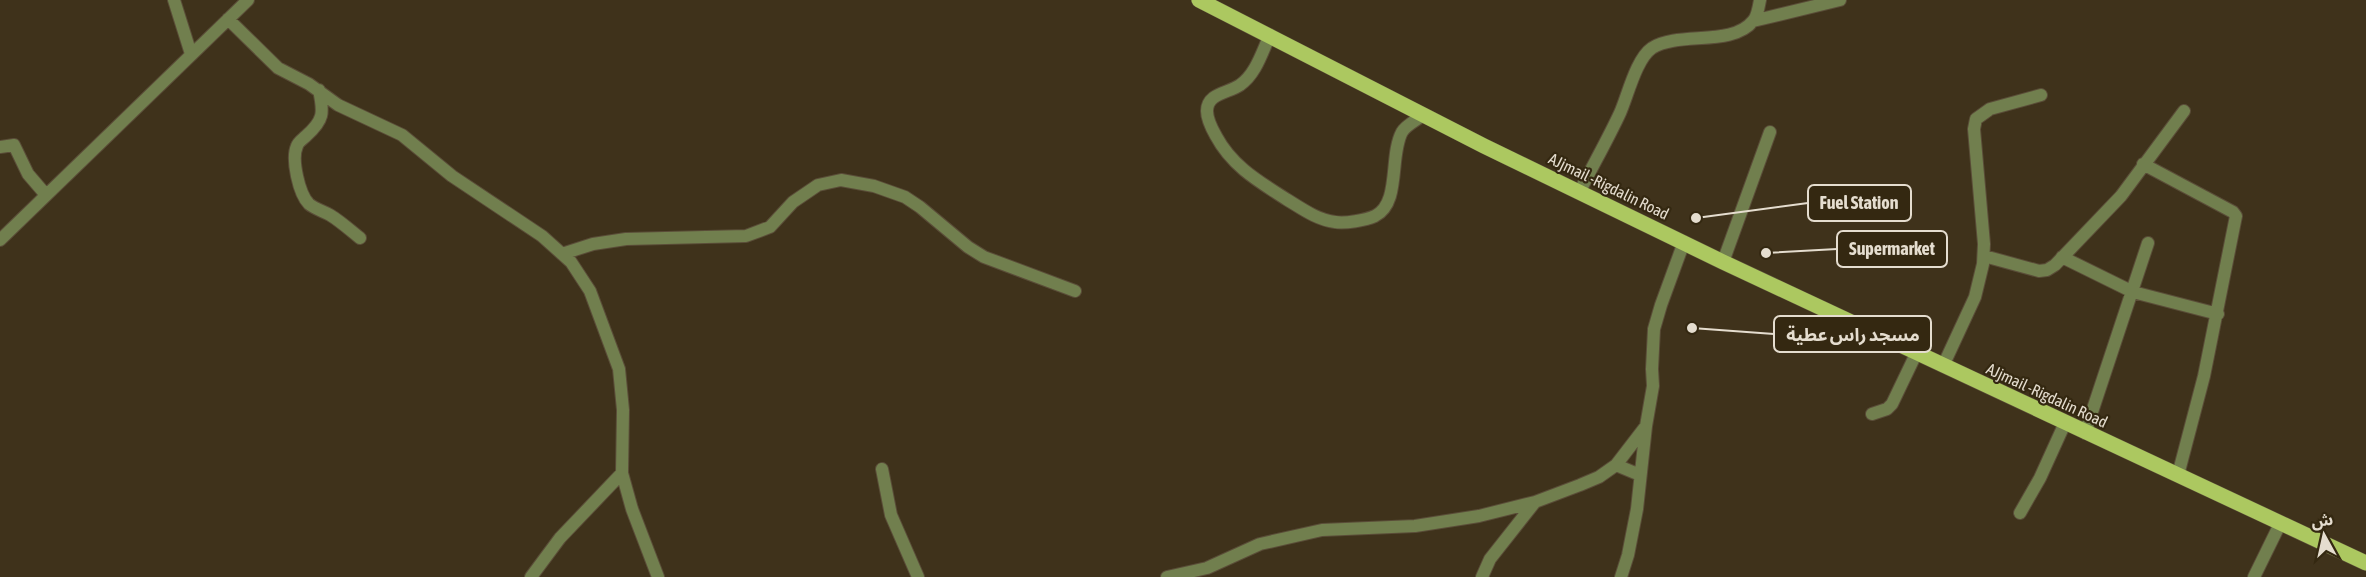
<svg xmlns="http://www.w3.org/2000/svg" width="2366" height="577" font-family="'Asap Condensed','Noto Sans Arabic',sans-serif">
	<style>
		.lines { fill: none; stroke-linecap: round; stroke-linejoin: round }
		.minor-casing { stroke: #5a4d38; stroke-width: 14 }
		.major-casing { stroke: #5a4d38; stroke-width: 16 }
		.minor { stroke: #717f4e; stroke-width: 12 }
		.major { stroke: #acc860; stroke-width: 15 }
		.labels { text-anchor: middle; stroke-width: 4.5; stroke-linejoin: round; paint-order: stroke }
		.street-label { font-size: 16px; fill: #e5ddcf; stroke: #342811 }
		.leader { fill: none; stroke: #e5ddcf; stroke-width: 2 }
		.callout-dot { fill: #e5ddcf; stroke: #342811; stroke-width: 2 }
		.callout { fill: #342811; stroke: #e5ddcf; stroke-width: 2 }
		.callout-label { font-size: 18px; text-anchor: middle; font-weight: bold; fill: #e5ddcf }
	</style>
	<rect width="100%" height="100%" fill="#3f321b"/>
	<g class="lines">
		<g class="minor-casing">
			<path id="minor" d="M174,0L191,54
				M228,19L278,68L309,84L338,105L402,135L452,176L542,236L571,262L590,291L619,369L623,410L622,473L632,509L658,577
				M1753,21L1840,0
				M1270,35C1262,52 1256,74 1240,85C1229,93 1207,93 1207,111C1207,120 1212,129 1216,136C1232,166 1258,181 1286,199C1301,208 1317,220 1335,222C1345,224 1366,220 1375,216C1401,203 1389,156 1402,132C1406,125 1417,120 1423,115
				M319,90C324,113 324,120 306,136C303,139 298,142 297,146C291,159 299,194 309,204C315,209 323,211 330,215C340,221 350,230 360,238
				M0,147L14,145L28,174L46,195
				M2143,164L2233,212L2236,216L2204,376L2178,475
				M1580,191C1593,165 1608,139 1620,113C1628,95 1636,59 1652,48C1679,31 1732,47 1753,21C1757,17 1759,6 1760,0
				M0,240L248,0
				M562,254L593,244L626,239L746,236L770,227L793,202L818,185L841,180L874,186L905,197L920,207L968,247L984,257L1075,291
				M1984,256L2039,271L2047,270L2055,265L2121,196L2184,111
				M2062,257L2133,292L2218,314
				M1723,262L1770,132
				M1943,366L1975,297L1983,264L1984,244L1974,129L1976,119L1990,109L2041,95
				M1872,414L1887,409L1892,404L1916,354
				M2085,433L2148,243
				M1616,465L1640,475
				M882,469L891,515L918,577
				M2020,513L2040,478L2065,423
				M531,577L560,538L622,473
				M1167,577L1207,568L1260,544L1322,530L1415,526L1479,516L1535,502L1580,485L1599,477L1616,465L1646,426
				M1482,577L1490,559L1535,502
				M1621,577L1628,555L1637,509L1646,426L1653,386L1652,369L1654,329L1661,305L1684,242
				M2254,577L2280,524"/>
		</g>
		<g class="major-casing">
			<path id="major" d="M1199,0L1484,146L1723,262L2366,563"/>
		</g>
		<use href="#minor" class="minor"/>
		<use href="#major" class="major"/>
	</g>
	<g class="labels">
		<g class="street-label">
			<text transform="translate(1609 186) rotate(26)" y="6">AJjmail -Rigdalin Road</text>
			<text transform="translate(2047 395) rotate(25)" y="6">AJjmail -Rigdalin Road</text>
		</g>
	</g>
	<path class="leader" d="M1696 218L1808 203M1766 253L1837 249M1692 328L1774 334"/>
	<g class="callout-dot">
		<circle cx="1696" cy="218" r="6"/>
		<circle cx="1766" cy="253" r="6"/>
		<circle cx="1692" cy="328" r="6"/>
	</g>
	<g class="callout">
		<rect x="1808" y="185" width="103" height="36" rx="6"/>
		<rect x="1837" y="231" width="110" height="36" rx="6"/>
		<rect x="1774" y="316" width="157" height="36" rx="6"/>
	</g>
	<g class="callout-label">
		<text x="1859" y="209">Fuel Station</text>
		<text x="1892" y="255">Supermarket</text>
		<text x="1853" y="341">مسجد راس عطية</text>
	</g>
	<g transform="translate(2324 535) rotate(352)" stroke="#342811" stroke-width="4.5" paint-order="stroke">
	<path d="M0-4.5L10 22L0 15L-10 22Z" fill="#e5ddcf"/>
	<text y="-9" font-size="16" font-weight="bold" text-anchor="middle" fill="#e5ddcf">ش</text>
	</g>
</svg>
